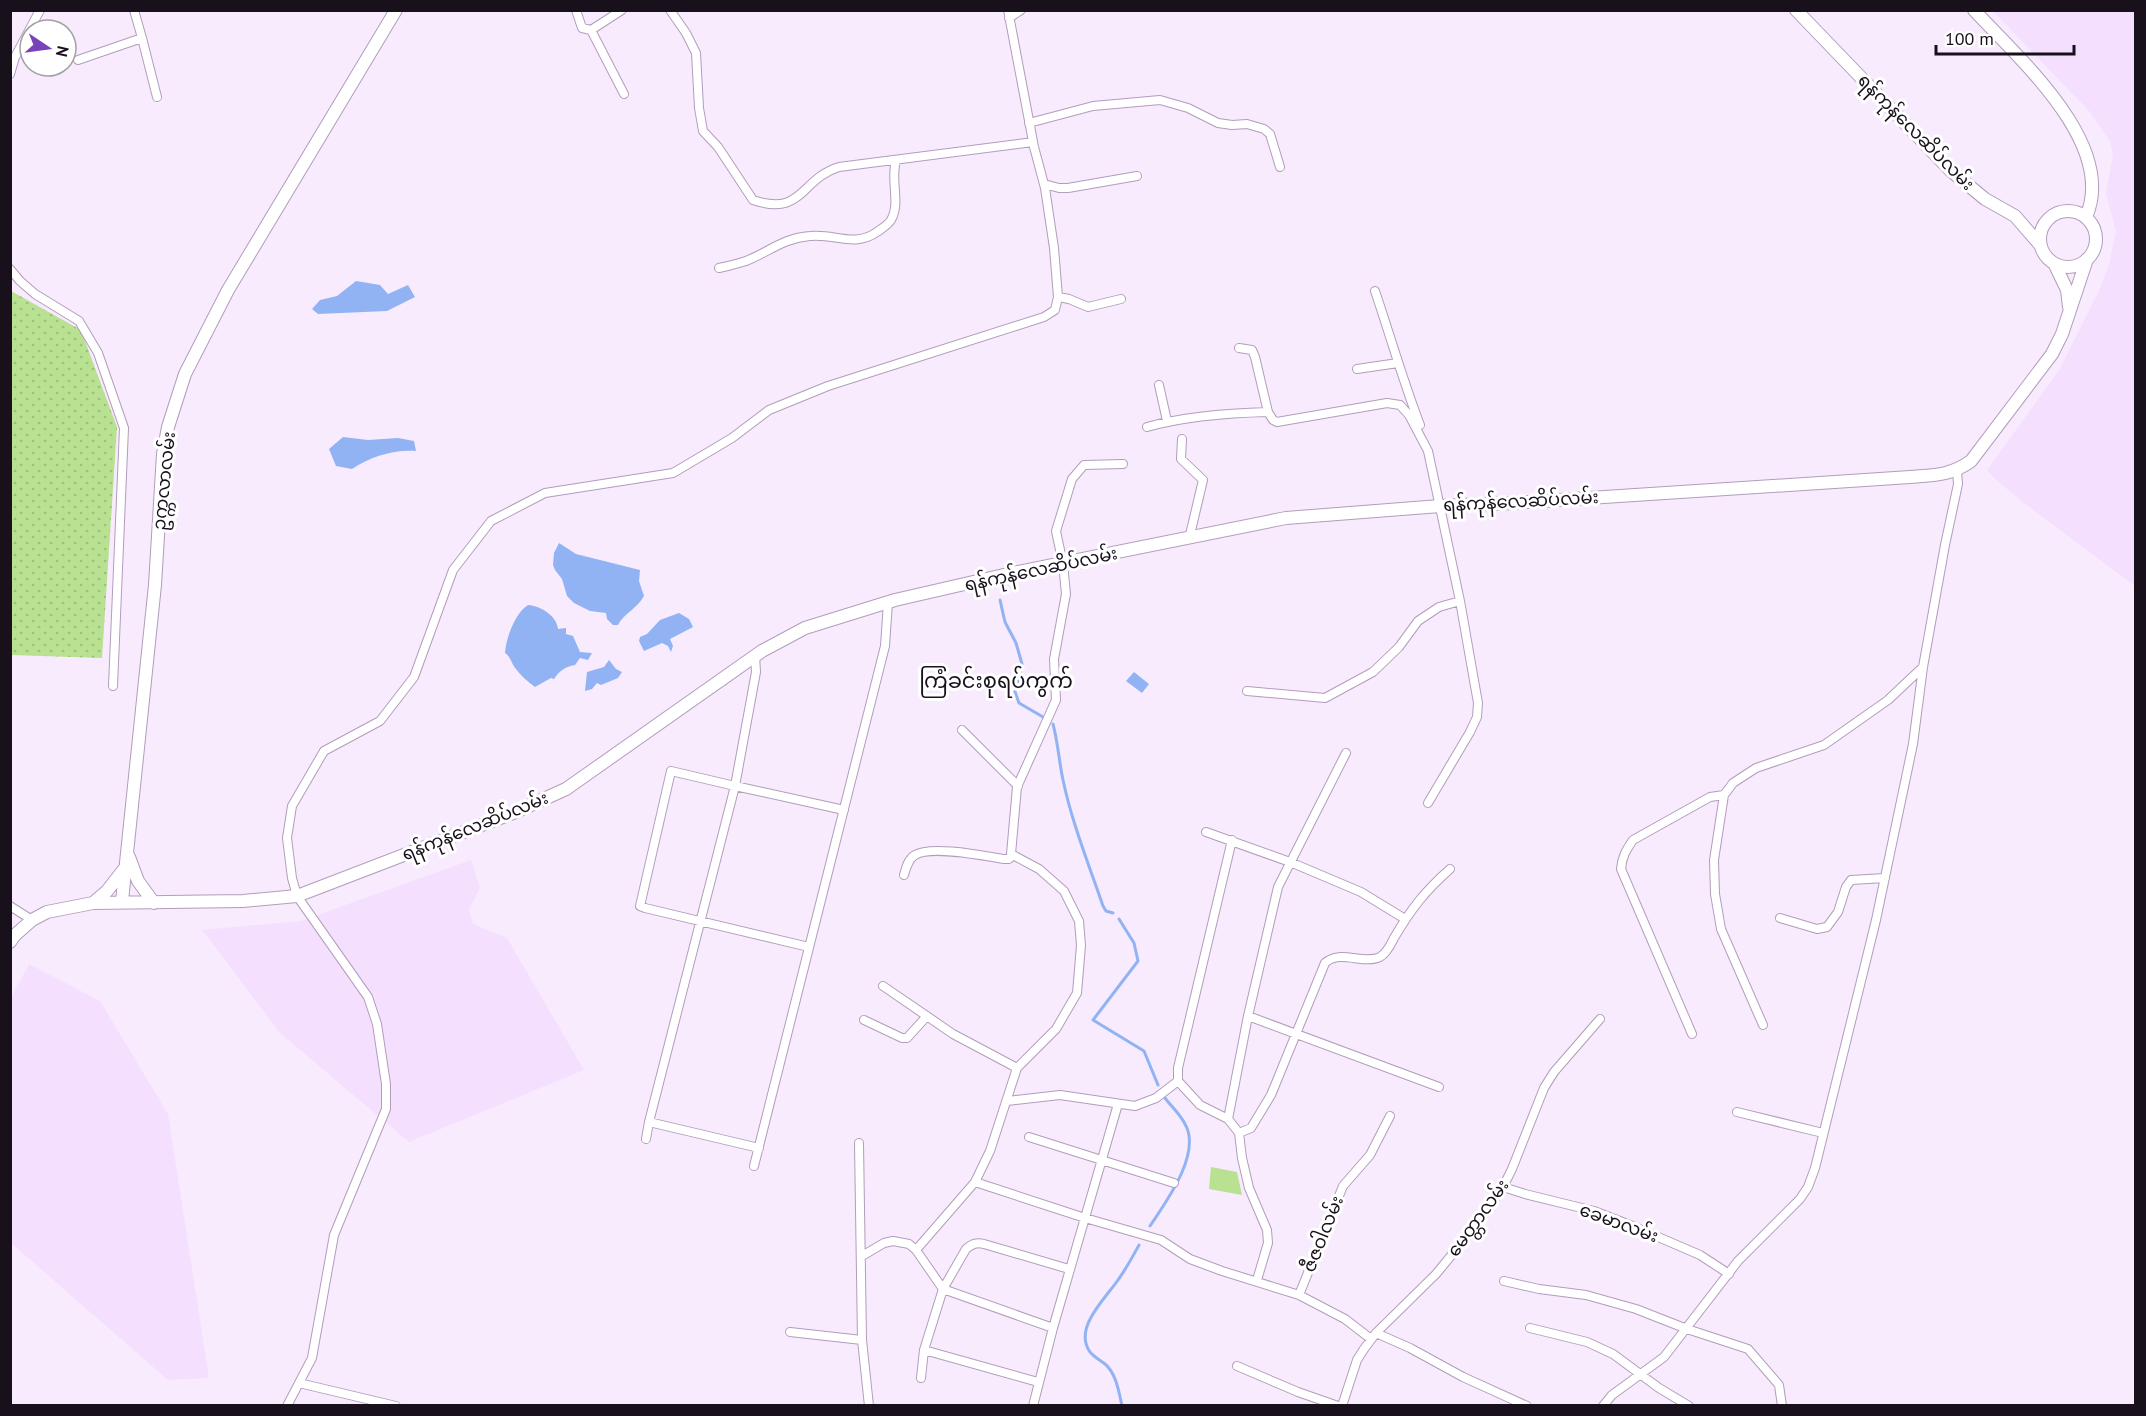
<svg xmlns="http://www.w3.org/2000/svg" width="2146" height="1416" font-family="'PT Sans','Noto Sans Myanmar',sans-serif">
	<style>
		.built { fill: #f5dffe }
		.grass { fill: url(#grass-dots) }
		.park { fill: #b9e192 }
		.water { fill: #91b3f4 }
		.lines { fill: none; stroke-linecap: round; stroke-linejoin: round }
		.stream { stroke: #91b3f4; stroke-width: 3 }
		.minor-casing { stroke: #b29dbb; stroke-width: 10 }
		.primary-casing { stroke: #b29dbb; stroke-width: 14 }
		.minor { stroke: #fff; stroke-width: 8 }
		.primary { stroke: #fff; stroke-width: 12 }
		.labels { text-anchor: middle; stroke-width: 6; stroke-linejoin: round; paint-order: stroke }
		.street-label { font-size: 18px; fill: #18111c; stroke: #fff }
		.quarter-label { font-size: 21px; fill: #18111c; stroke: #fff }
	</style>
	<defs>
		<pattern id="grass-dots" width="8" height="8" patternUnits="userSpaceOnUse" patternTransform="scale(1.5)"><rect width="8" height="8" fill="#b9e192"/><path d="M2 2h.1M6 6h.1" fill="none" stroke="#9ec07d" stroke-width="1.8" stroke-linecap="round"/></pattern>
	</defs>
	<rect width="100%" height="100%" fill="#f8ebfe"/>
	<path class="built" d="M1993,11H2135V586L2029,507L1995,479L1987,470L2059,370L2099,291L2109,264L2116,232L2106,193L2113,154L2110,141L2089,111Z
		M471,860L480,888L469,909L473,924L507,938L584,1070L409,1142L281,1034L202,930L301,921Z
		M29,964L100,1001L168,1114L209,1378L168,1380L11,1243V998Z"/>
	<path class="grass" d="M11,291L81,330L117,427L102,658L11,655Z"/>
	<path class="park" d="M1211,1167L1237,1172L1242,1195L1209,1189Z"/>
	<path class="water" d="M356,281L380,285L388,294L408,285L415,297L387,311L318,314L312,309L320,300L337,296Z
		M343,437L368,440L398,438L414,441L416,451C395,449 369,457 352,469L336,466L329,449Z
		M559,543L576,554L640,570L639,581L644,596C637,609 624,613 618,625H613L607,619L606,613L590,611L574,603L567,596L562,579L555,570L553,565L554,553Z
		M528,605C541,606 557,616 558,629L566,628V634L573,636L580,652L592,653L588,660L580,658L575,665C565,667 560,670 554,679L551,678L535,687C528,682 521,676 516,669C511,663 511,657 505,653C506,638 515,613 528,605Z
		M679,613L689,619L693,627L670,639L673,646L671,652L668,646L662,643L644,651L639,641L640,637L647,634L660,620Z
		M609,660L616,669L622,672L618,678L601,685L597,683L592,689L585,691L587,672L604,667Z
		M1134,672L1149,684L1142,693L1126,681Z"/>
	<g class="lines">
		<path class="stream" d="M1000,600L1005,622L1016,643L1022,664L1015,692L1019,703L1043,717
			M1053,724C1058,743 1059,761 1063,780C1072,823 1089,865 1103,906L1106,911L1113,913
			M1119,919L1134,943L1138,961L1093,1020L1144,1051L1158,1085
			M1150,1226C1166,1202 1202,1153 1185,1124C1180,1114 1171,1106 1165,1098
			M1122,1406C1119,1392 1116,1373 1105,1364C1100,1360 1094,1357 1090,1352C1073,1328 1105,1299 1118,1280C1126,1269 1133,1256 1139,1245"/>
		<g class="minor-casing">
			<path id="minor" d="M576,10L582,28L591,30L622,10
				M670,10L686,33L696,53L699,108L703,131L718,147L753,200C803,217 800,179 839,167L1033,142
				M1009,18L1021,10
				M591,30L624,94
				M142,38L157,97
				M78,60L142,38L134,10
				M10,74L15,57L40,10
				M1029,123L1093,106L1160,100L1188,108L1218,123L1232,125L1247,124L1264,129L1270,134L1280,167
				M1044,184L1059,188H1068L1137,176
				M719,268C728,266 737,264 746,261C769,252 783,238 810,236C834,233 854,248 877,232C881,229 888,225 891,220C901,203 890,180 896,161
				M10,269L20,281L35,294L79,321L98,353L124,428L113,686
				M1375,291C1390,335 1403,381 1420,425
				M1058,297L1069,299L1088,307L1121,299
				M1239,348L1252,350L1255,357L1268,412
				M1357,369L1398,363
				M1159,385L1167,421
				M1147,427C1186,416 1227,413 1268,412L1273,420L1277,422L1387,403L1400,405L1409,415L1428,451L1460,601L1478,703L1477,717L1470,732L1428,803
				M1182,439L1181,459L1203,480L1189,539
				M755,656L756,672L735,786L844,810
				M1247,691L1325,698L1373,672L1399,647L1418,621L1439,607L1460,601
				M962,730L1018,786
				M1206,832L1290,862L1361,892L1405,919
				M1232,840L1178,1068V1081L1200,1105L1228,1119L1239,1133
				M904,875C906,868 908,859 915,855C931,845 985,856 1004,859H1009L1012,856
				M10,906L32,920
				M1780,918L1817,929L1827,927L1838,912L1846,887L1851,880L1885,878
				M883,986L953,1034L1017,1068
				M1248,1016L1439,1087
				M864,1020L902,1038H907L927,1016
				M1763,1025L1721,929L1715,894L1714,860L1724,795L1733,783L1756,768L1824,745L1888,700L1923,667
				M1692,1034L1621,869C1622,857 1626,850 1633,840L1710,797L1724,795
				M1007,1101L1060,1095L1135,1106L1156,1098L1178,1081
				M1737,1112L1823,1133
				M1228,1119L1248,1016L1278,887L1346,753
				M649,1122L759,1148
				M1239,1133L1251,1128L1271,1095L1325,963C1340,949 1363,965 1380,957C1387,953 1391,944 1394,938C1411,909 1425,891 1450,869
				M1239,1133L1242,1158L1249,1188L1267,1230L1268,1243L1257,1280
				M1029,1137L1174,1183
				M646,1139L649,1122L735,786L671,771L640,906L645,908L809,947
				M859,1143L862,1340L869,1406
				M754,1166L885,646L888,602
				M975,1182L1085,1218L1161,1240L1190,1259L1222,1271L1299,1295L1345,1319L1371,1339
				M1503,1187L1525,1194L1594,1211L1635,1227L1700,1255L1729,1274
				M916,1250L975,1182L990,1151L1017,1068L1056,1029L1077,993L1081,945L1079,921L1064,891L1039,869L1011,854L1017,787L1056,700L1054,659L1066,594L1063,564L1056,531L1072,479L1084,465L1123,464
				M862,1256L884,1243L893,1241L909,1244L916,1250L943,1289L1053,1328
				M1504,1281L1539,1289L1586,1295L1636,1309L1687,1329L1748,1349L1779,1385L1782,1406
				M1299,1295L1343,1186L1370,1155L1390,1116
				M1530,1328L1587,1342L1613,1354L1659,1388L1689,1406
				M790,1332L862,1340
				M1376,1333L1410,1348L1463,1377L1527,1406
				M924,1350L1038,1382
				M1237,1366L1298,1392L1338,1406
				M921,1378L924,1350L943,1289L966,1249C972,1244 976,1242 984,1244L1069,1269
				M299,1383L396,1406
				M287,1406L312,1358L334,1235L386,1109V1084L377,1024L368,997L297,896L292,878L287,838L292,806L324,751L380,721L414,677L453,570L491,521L545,493L673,473L732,438L769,410L828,386L1044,317L1055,310L1058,297L1054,248L1045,188L1034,147L1008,10
				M1033,1406L1053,1328L1118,1104
				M1342,1406L1357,1360L1364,1349L1376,1333L1436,1274L1473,1229L1503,1187L1512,1169L1544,1088L1554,1072L1600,1019
				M1603,1406L1612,1395L1664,1357L1738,1261L1800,1199L1808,1187L1815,1168L1876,920L1913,744L1923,667L1945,545L1958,484L1957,471"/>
		</g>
		<g class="primary-casing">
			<path id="primary" d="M1796,10L1950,170L1985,199L2015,216L2041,246
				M1974,10C2018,58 2118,144 2086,217
				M2040 239a28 28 0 1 1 56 0a28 28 0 1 1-56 0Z
				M2054,263L2067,290L2069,307
				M129,857L138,881L154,903
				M122,901L155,585L163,454L168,427L185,374L228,290L396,10
				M93,903L107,891L125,868
				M10,942L15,935L32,920L47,912L93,903L243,901L297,896L513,813L566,789L762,651L805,628L895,600L1008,574L1286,518L1440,506L1513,503L1910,477C1934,475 1950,476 1971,461L2052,354L2062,334L2087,259"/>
		</g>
		<use href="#minor" class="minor"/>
		<use href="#primary" class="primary"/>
	</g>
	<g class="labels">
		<g class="street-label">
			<text transform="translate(1916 132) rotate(45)" y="6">ရန်ကုန်လေဆိပ်လမ်း</text>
			<text transform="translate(164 481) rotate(-84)" y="6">ဥက္ကလာလမ်း</text>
			<text transform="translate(1521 501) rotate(-3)" y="6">ရန်ကုန်လေဆိပ်လမ်း</text>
			<text transform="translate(1041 569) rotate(-12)" y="6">ရန်ကုန်လေဆိပ်လမ်း</text>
			<text transform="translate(475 826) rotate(-22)" y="6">ရန်ကုန်လေဆိပ်လမ်း</text>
			<text transform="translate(1478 1218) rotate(-54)" y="6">မေတ္တာလမ်း</text>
			<text transform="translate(1619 1223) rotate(20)" y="6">ခေမာလမ်း</text>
			<text transform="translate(1323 1234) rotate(-68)" y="6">ဇီဇဝါလမ်း</text>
		</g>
		<g class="quarter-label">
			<text x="996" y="688">ကြံခင်းစုရပ်ကွက်</text>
		</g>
	</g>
	<rect width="2146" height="1416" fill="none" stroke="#18111c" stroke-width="24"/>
	<g transform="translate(48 48) rotate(103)"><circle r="28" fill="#ffffff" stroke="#a3a0a4" stroke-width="1.5"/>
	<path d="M0-4.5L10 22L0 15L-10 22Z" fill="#7842b9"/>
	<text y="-9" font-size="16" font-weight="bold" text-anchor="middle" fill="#18111c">N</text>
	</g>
	<path d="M1936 45v9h138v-9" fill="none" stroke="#18111c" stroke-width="3"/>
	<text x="1945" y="45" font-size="18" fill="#18111c" stroke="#ffffff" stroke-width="4.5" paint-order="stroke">100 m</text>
</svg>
